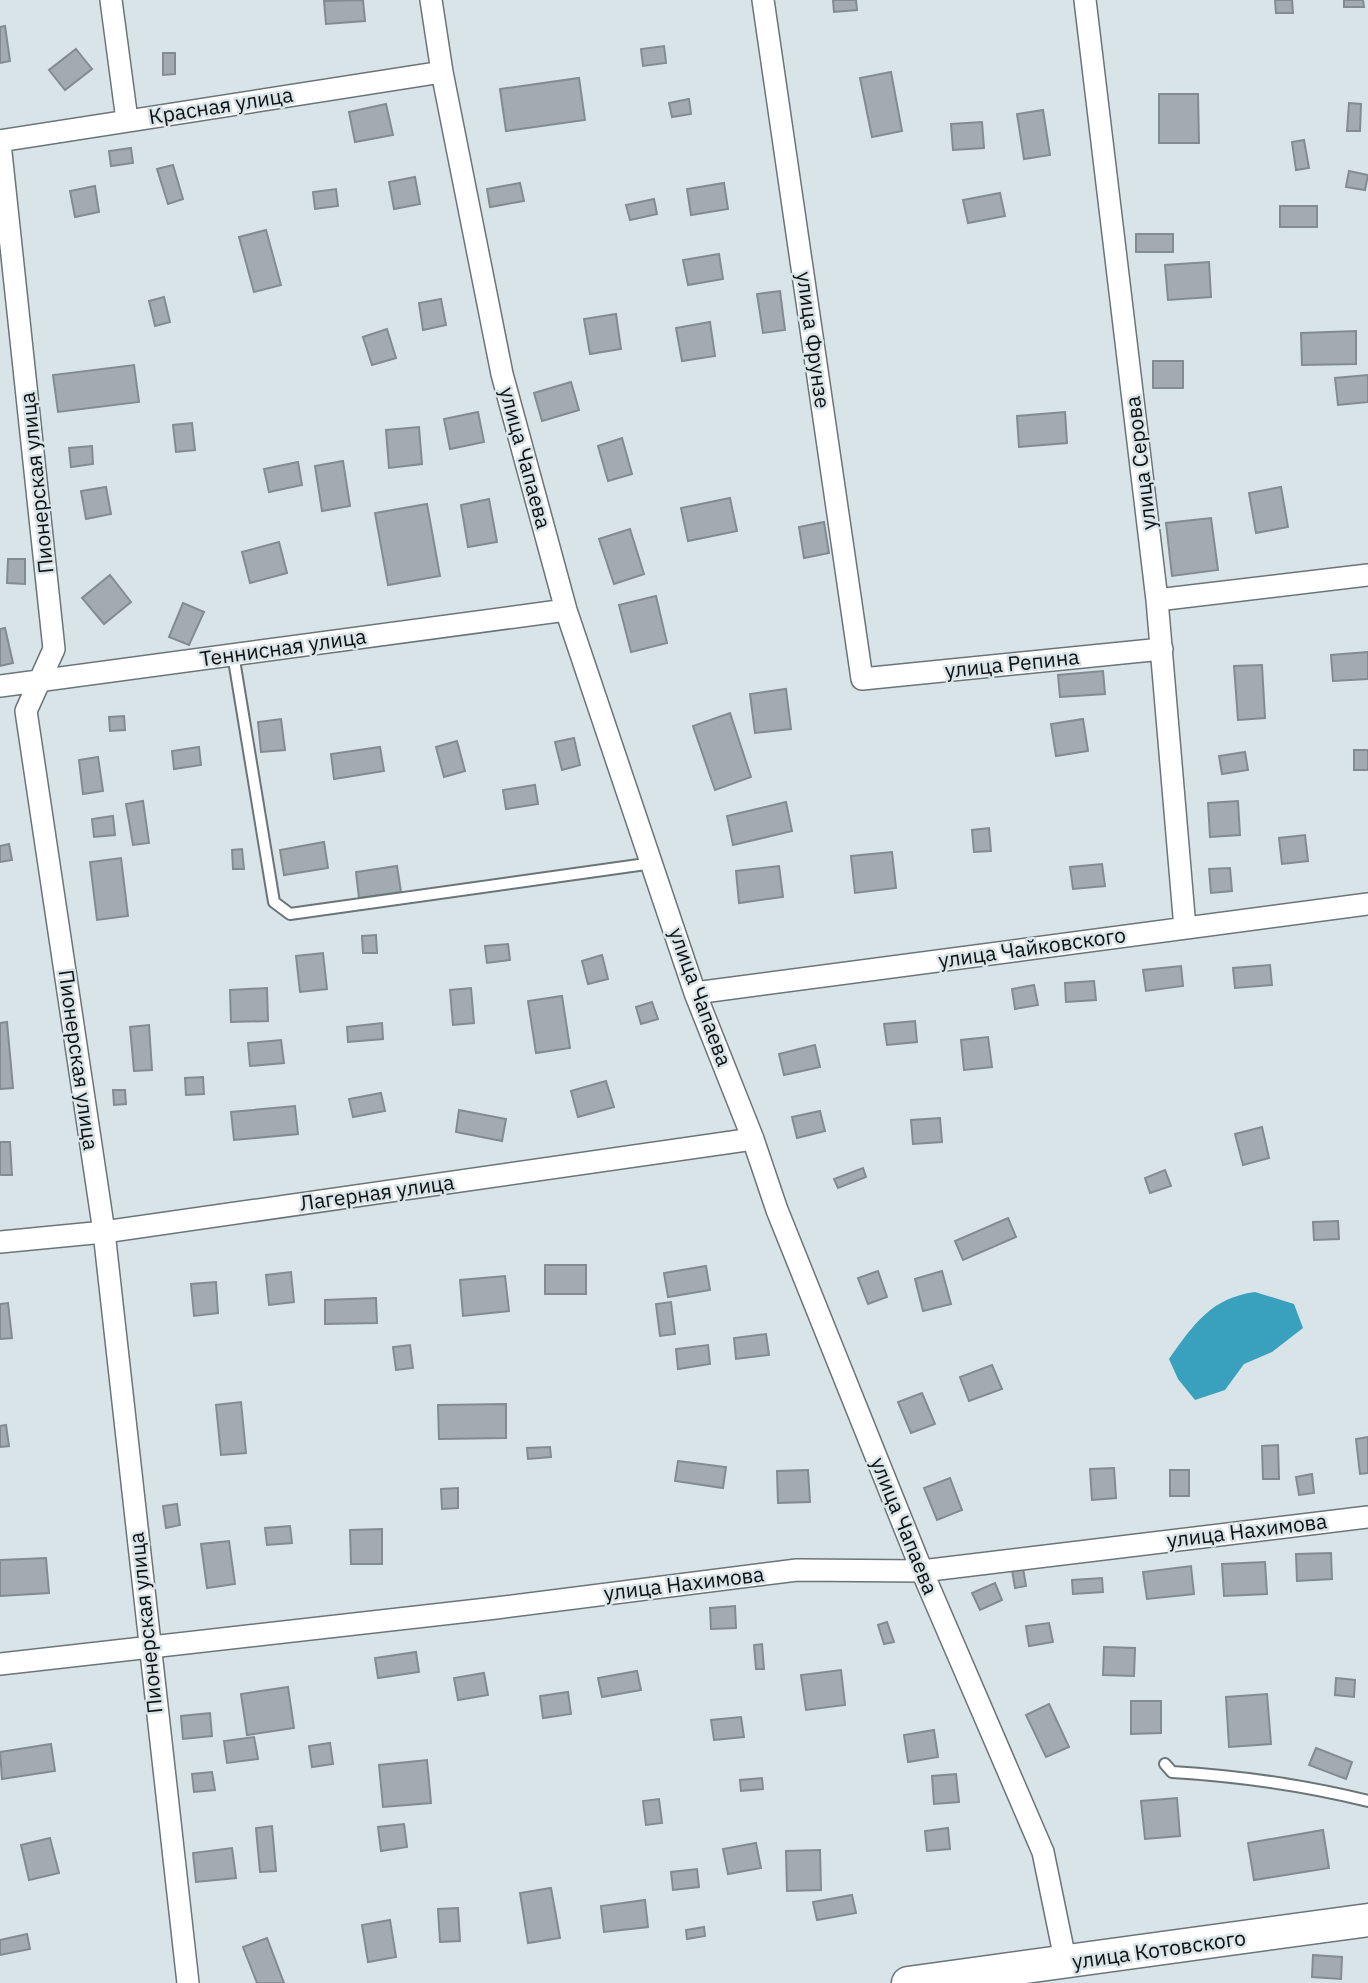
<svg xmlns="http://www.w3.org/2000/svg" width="1368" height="1983" font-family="'IBM Plex Sans',sans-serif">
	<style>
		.water { fill: #39a0be }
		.building { fill: #a2acb0; stroke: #828c8f; stroke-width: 2 }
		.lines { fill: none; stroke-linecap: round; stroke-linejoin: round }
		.service-casing { stroke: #6b7578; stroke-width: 14 }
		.minor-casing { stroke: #6b7578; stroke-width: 24 }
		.secondary-casing { stroke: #6b7578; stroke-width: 35 }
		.service { stroke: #fff; stroke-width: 10 }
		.minor { stroke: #fff; stroke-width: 21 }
		.secondary { stroke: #fff; stroke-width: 32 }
		.labels { text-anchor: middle; stroke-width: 5; stroke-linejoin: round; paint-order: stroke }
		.street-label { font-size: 21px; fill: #0d1112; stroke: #d9e4e8 }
	</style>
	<rect width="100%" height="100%" fill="#d9e4e8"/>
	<path class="water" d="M1255,1292L1294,1304L1303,1328L1272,1352L1244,1364L1225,1390L1195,1400L1178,1379L1169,1359C1194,1324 1211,1298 1255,1292Z"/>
	<path class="building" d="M363,0L365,21L326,24L324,1Z
		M833,0H856L857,10L834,12Z
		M1275,0H1292L1293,13H1276Z
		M1344,0H1363L1364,7H1344Z
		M5,26L10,61L0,63V27Z
		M664,46L666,63L643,66L641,49Z
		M76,49L92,69L65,90L49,70Z
		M163,53H175V74L163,75Z
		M891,72L902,131L872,137L860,78Z
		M579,78L585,120L506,131L500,89Z
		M1159,94H1198L1199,143H1159Z
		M689,99L691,114L672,117L669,103Z
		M1349,103L1361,104L1360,131H1347Z
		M386,104L393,135L355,142L349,112Z
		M1043,110L1050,155L1024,159L1017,114Z
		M982,122L984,148L953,150L951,124Z
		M1304,140L1309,168L1296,170L1292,142Z
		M131,148L133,163L111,166L109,151Z
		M173,165L183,199L168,204L157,169Z
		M1349,171L1368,175L1365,190L1346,187Z
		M415,177L420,204L394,209L389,182Z
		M520,183L524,201L490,207L487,189Z
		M724,183L728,209L691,215L687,189Z
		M95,186L99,212L75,217L70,191Z
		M336,189L338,206L315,209L313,192Z
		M1000,193L1005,216L968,223L963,200Z
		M654,199L657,214L630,220L626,205Z
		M1280,206H1317V227H1280Z
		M266,230L281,285L254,292L239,237Z
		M1136,234H1173V252H1136Z
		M719,254L723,279L688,285L683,260Z
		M1209,262L1211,297L1168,300L1165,265Z
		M780,291L785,330L763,333L757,294Z
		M164,297L170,322L155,326L149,301Z
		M441,299L446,325L423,330L419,303Z
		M616,314L621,349L590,354L584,319Z
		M710,322L715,356L682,361L676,328Z
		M387,329L396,358L372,365L363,337Z
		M1356,331V364L1302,365L1301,333Z
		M1153,361H1183V388H1153Z
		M134,365L139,402L58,412L53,375Z
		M1368,375V402L1338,405L1335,378Z
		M571,382L579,410L542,421L534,393Z
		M478,412L484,442L450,449L444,419Z
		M1065,412L1067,443L1019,447L1017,416Z
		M192,423L195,450L176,452L173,425Z
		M419,427L422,464L389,468L386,430Z
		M622,438L632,474L608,481L598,446Z
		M92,446L93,464L71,467L69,448Z
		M343,461L350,506L322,511L315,466Z
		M298,462L302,485L269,492L264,469Z
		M106,487L111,514L86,519L81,491Z
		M1281,487L1288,527L1256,533L1249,493Z
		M730,498L737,531L688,541L681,508Z
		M489,499L497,542L468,547L461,505Z
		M427,504L440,576L388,585L375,513Z
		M1211,518L1218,570L1172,576L1166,523Z
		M824,522L829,553L804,558L799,527Z
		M630,529L644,574L614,584L599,539Z
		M279,542L287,573L250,583L242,552Z
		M8,559H25V584L7,583Z
		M110,575L131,602L104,624L82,598Z
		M656,596L667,643L631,652L619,605Z
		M183,603L204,612L189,645L169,637Z
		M5,628L13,663L0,666V629Z
		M1368,652V679L1333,681L1331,655Z
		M1262,665L1265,718L1238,720L1234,666Z
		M1103,671L1105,694L1060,697L1058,675Z
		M786,689L791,729L755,733L750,694Z
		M730,713L751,777L715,790L693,726Z
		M124,716L125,730L110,731L109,717Z
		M281,719L285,750L261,752L258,722Z
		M1083,719L1088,751L1056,756L1051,724Z
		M574,738L580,765L562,770L555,742Z
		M457,741L465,771L444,777L436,747Z
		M199,747L201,765L174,769L172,751Z
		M380,747L384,771L334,779L331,754Z
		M1354,750H1368V770H1354Z
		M1245,752L1248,770L1222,774L1219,756Z
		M98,757L103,791L83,794L79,760Z
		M535,785L538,804L506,809L503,790Z
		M143,801L149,843L133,845L126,804Z
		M1238,801L1240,835L1210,837L1208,803Z
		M786,802L792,831L733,845L727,816Z
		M113,816L115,835L94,837L92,819Z
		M989,828L991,851L974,852L972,830Z
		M1305,835L1308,861L1282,864L1279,838Z
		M324,842L328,868L284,875L280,850Z
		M9,844L12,860L0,862V846Z
		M242,849L244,869H233L232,850Z
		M892,852L896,888L855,893L851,856Z
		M121,858L128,916L97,920L90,862Z
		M1102,864L1105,886L1073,889L1070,867Z
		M397,866L401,892L359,898L356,872Z
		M779,866L783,897L739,903L736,871Z
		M1230,868L1232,891L1211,893L1209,869Z
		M376,935L377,953H363L362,936Z
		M508,944L510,960L487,963L485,946Z
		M323,953L327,989L300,992L296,956Z
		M602,955L608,979L588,984L582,961Z
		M1270,965L1272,985L1235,988L1233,968Z
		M1181,966L1183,986L1146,991L1143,970Z
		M1094,981L1096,1000L1066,1002L1065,983Z
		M1034,985L1038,1005L1015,1009L1012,989Z
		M267,988L268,1021L231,1022L230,990Z
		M471,988L474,1023L453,1025L450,990Z
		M562,996L570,1048L536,1053L528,1001Z
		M652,1002L658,1019L641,1024L636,1007Z
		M915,1021L917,1042L887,1045L884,1024Z
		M7,1022L13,1088L0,1089V1023Z
		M382,1023L383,1039L348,1042L347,1027Z
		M149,1025L152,1070L134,1071L130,1027Z
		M988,1037L992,1067L964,1070L961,1040Z
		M281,1040L284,1063L250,1066L248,1043Z
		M815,1045L820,1067L784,1075L779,1054Z
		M203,1077L204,1094L186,1095L185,1078Z
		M606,1081L614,1107L578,1117L571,1091Z
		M113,1090H125L126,1104L114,1105Z
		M381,1093L385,1111L353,1117L349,1099Z
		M295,1106L298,1134L234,1140L231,1112Z
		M459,1110L506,1119L502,1141L456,1132Z
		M820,1111L825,1131L797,1138L792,1117Z
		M940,1118L942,1142L913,1144L911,1120Z
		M1262,1127L1269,1158L1243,1165L1235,1134Z
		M0,1142H10L12,1175H0Z
		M863,1168L866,1177L838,1188L834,1179Z
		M1165,1170L1171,1186L1150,1193L1145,1178Z
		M1008,1218L1016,1237L963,1260L955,1241Z
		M1338,1221L1339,1239L1314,1240L1313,1222Z
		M545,1265H586V1294H545Z
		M706,1266L710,1290L668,1297L664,1273Z
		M878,1271L887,1297L868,1304L858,1278Z
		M942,1271L951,1304L923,1311L915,1279Z
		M291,1272L294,1302L269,1305L266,1275Z
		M505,1276L509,1311L463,1316L460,1280Z
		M216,1282L218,1313L194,1316L191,1284Z
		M376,1298L377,1323L325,1324V1300Z
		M671,1302L675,1334L660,1336L656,1304Z
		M8,1303L12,1338L0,1339V1304Z
		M766,1334L769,1355L736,1359L734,1338Z
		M410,1345L413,1368L396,1370L393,1347Z
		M708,1345L710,1364L678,1369L676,1349Z
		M992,1365L1002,1389L969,1401L960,1377Z
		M922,1393L935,1424L911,1433L898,1402Z
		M241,1402L246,1453L221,1455L216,1405Z
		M506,1404V1438L439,1439L438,1405Z
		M6,1425L9,1446L0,1447V1426Z
		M1368,1437V1473L1360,1474L1356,1439Z
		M1278,1445L1279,1479H1263L1262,1446Z
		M550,1447L551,1457L528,1459L527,1448Z
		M678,1461L726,1467L723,1488L675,1481Z
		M1114,1468L1116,1498L1092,1500L1090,1469Z
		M808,1470L810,1502L778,1503L777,1471Z
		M1170,1470H1189V1496H1170Z
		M1312,1474L1314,1493L1299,1495L1296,1477Z
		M950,1478L962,1510L937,1520L924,1488Z
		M458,1488V1508L442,1509L441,1489Z
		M177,1504L180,1525L166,1528L163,1506Z
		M290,1526L292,1543L267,1545L265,1528Z
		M382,1529V1564H351L350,1530Z
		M229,1541L235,1584L207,1588L201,1544Z
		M1331,1553L1332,1579L1297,1581L1296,1554Z
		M46,1558L49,1593L0,1596V1560Z
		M1265,1562L1267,1594L1224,1596L1222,1564Z
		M1191,1566L1194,1594L1147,1599L1143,1572Z
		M1023,1568L1026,1586L1015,1588L1012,1570Z
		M1102,1578L1103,1592L1073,1594L1072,1580Z
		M995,1583L1002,1600L980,1610L972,1593Z
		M735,1606L736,1628L711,1629L710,1608Z
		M887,1622L894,1642L884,1644L878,1625Z
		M1049,1623L1053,1642L1029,1646L1026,1626Z
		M762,1644L764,1669H756L754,1645Z
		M1104,1647L1135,1648L1134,1676L1103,1675Z
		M416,1652L419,1672L378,1678L375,1658Z
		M841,1670L845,1705L806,1710L801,1675Z
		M637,1671L641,1690L602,1697L598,1678Z
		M484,1673L488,1695L458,1700L454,1678Z
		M1336,1678L1355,1680L1354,1697L1335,1695Z
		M288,1687L294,1728L247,1735L241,1694Z
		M568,1692L571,1714L543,1718L540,1696Z
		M1267,1694L1271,1744L1229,1747L1226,1697Z
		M1131,1701H1161V1733L1131,1734Z
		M1049,1704L1069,1747L1046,1757L1026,1715Z
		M210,1713L212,1736L183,1739L181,1716Z
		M741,1717L744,1737L714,1740L711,1720Z
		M934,1730L938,1757L908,1762L904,1735Z
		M254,1737L258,1759L227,1763L224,1741Z
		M330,1743L333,1764L312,1767L309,1746Z
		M51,1744L55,1771L2,1779L0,1752Z
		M1316,1748L1352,1762L1346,1779L1309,1765Z
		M427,1760L431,1803L383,1807L379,1765Z
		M212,1772L215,1790L194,1792L192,1774Z
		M956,1774L959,1802L934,1804L932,1776Z
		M762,1778L763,1789L741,1791L740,1780Z
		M1177,1798L1180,1836L1145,1839L1141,1801Z
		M659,1799L662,1823L646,1825L643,1801Z
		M404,1824L407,1847L381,1851L378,1827Z
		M272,1826L276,1871L260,1872L256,1828Z
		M948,1828L950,1849L927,1851L925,1831Z
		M1323,1830L1329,1868L1254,1880L1248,1843Z
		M50,1838L59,1873L29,1880L21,1845Z
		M756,1843L761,1868L728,1874L723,1849Z
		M232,1848L236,1878L196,1882L193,1853Z
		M820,1850L821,1890L787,1891L786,1851Z
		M697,1869L699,1887L673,1890L671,1872Z
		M551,1888L560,1938L528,1943L520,1893Z
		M852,1895L856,1913L817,1920L813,1902Z
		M645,1900L648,1927L604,1932L601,1906Z
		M458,1908L460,1941L440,1942L438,1909Z
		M390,1920L396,1957L368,1962L362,1925Z
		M704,1927L705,1936L687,1939L686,1930Z
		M27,1934L30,1949L0,1955V1940Z
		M267,1938L284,1983H257L243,1947Z
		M1313,1955L1342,1957L1341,1979L1312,1977Z"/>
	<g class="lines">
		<g class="service-casing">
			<path id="service" d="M233,654L274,902L290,914L653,863
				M1165,1764L1172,1772C1238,1776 1304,1785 1368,1801"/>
		</g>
		<g class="minor-casing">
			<path id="minor" d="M111,0L127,120
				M431,0L442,72L502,374L566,610L695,993L753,1139L777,1210L922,1571L1043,1852L1066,1964
				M763,0L862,679L1162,649
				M1085,0L1157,600L1185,928
				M0,141L442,72
				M0,143L54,649L26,711L104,1232L188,1983
				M1157,600L1368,575
				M0,686L566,610
				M695,993L1368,904
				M0,1242L104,1232L753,1139
				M0,1664L496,1608L797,1570L922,1571L1368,1517"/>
		</g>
		<g class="secondary-casing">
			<path id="secondary" d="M908,1983L1368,1920"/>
		</g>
		<use href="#service" class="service"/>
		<use href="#minor" class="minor"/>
		<use href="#secondary" class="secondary"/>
	</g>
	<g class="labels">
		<g class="street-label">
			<text transform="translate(221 106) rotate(-9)" y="7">Красная улица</text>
			<text transform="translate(813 340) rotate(82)" y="7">улица Фрунзе</text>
			<text transform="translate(525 458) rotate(75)" y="7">улица Чапаева</text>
			<text transform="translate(1141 463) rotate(-97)" y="7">улица Серова</text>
			<text transform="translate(37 483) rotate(-96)" y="7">Пионерская улица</text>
			<text transform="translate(283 648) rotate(-8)" y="7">Теннисная улица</text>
			<text transform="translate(1012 664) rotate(-6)" y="7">улица Репина</text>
			<text transform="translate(1032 948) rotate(-8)" y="7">улица Чайковского</text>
			<text transform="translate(700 997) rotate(70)" y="7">улица Чапаева</text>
			<text transform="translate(78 1060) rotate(82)" y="7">Пионерская улица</text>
			<text transform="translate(377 1193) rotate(-8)" y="7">Лагерная улица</text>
			<text transform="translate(904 1526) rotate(68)" y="7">улица Чапаева</text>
			<text transform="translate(1247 1531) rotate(-7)" y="7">улица Нахимова</text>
			<text transform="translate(684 1584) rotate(-7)" y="7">улица Нахимова</text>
			<text transform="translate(146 1623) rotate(-96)" y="7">Пионерская улица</text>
			<text transform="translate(1159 1950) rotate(-8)" y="7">улица Котовского</text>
		</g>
	</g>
</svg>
